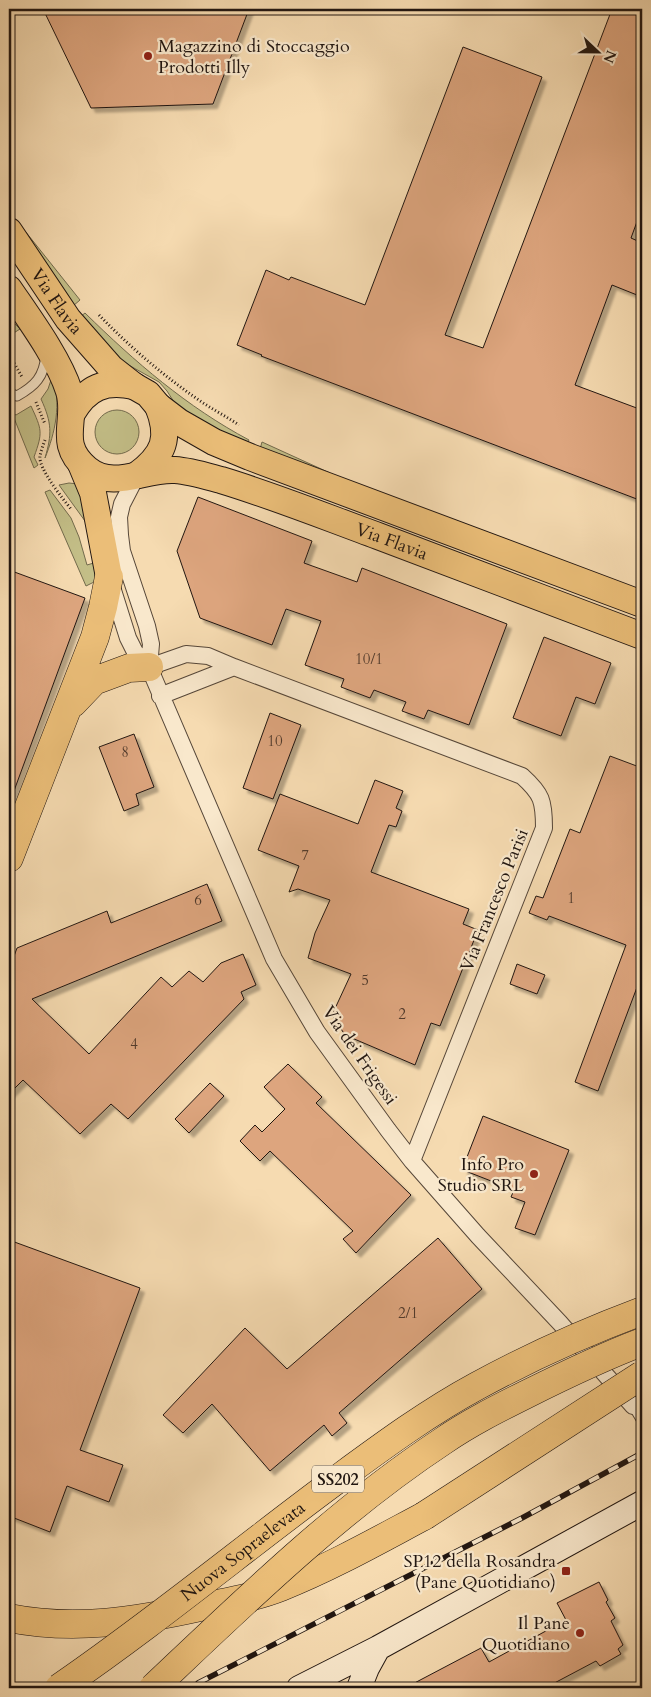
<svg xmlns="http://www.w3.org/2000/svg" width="651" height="1697" font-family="Cardo,serif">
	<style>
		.green { fill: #c3be87; stroke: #726a4c }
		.building { fill: #dda57e; stroke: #211611; filter: url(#shadow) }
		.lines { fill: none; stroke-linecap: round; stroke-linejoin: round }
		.lane-casing { stroke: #564739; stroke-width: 11 }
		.street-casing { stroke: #564739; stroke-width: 18 }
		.secondary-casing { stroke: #211611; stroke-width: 26 }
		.primary-casing { stroke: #211611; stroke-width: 28 }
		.highway-casing { stroke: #211611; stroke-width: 29 }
		.path { stroke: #211611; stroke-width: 3; stroke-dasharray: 1 2.5; stroke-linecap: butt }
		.lane { stroke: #f9e8cc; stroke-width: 9 }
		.street { stroke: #f9e8cc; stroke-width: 16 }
		.secondary { stroke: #f9e8cc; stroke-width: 24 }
		.primary { stroke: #ebbe78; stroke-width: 26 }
		.highway { stroke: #ebbe78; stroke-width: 28 }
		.rail-casing { stroke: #211611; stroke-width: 5.5 }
		.rail { stroke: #f9e8cc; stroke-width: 4; stroke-dasharray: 11; stroke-linecap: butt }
		.highway-bridge-casing { stroke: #211611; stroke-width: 29; stroke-linecap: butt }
		.highway-bridge { stroke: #ebbe78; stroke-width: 28 }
		.poi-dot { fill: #8f2418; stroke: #f9e8cc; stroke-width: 2 }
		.labels { text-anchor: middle; stroke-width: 4.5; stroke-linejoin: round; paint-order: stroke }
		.number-label { font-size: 15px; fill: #503a2c }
		.shield { fill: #f9e8cc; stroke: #625549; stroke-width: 1 }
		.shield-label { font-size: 16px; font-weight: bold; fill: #211611 }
		.poi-label { font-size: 18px; fill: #211611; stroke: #f9e8cc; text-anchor: end }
		.street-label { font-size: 18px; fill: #211611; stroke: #f9e8cc }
	</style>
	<defs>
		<filter id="shadow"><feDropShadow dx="4.5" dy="4.5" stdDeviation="1" flood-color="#0004"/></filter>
	</defs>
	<rect width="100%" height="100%" fill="#f6dbb1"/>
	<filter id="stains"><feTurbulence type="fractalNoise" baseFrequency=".004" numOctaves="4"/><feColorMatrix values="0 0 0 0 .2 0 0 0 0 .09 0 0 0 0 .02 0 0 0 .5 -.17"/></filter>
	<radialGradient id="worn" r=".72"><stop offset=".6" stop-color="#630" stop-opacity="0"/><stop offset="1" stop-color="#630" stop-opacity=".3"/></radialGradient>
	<path class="green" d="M21,226L80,300L73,306Z
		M85,313C135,362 187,407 249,440L247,444L200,422L174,402L167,391L159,382L125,363L80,317Z
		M9,318L20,329L9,336Z
		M52,377C62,403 55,433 45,458C52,434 52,423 41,399L48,389Z
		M31,406C42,430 43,432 34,457L38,465L34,468L12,413L16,415Z
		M95 432a22 22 0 1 1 44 0a22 22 0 1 1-44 0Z
		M262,442L330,473L260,449Z
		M69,483L78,484L93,543L85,521L59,485Z
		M50,490L71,518L79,537L87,565L97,562L100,579L86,586L45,492Z"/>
	<path class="building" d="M43,9H249L213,104L91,108Z
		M612,9H642V208L631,238L642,243V297L612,285L575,385L642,410V501L261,356L262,355L237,345L266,270L289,280L291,277L365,305L463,47L542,77L445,335L483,348Z
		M198,497L312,541L304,563L357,582L362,568L507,624L469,725L428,710L424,719L402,711L406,702L374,690L370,698L341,687L344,679L305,665L321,621L286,609L272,645L200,618L177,551Z
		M9,570L85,598L11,799H9Z
		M544,637L611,663L595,704L576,697L561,736L513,718Z
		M270,713L301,725L273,799L243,788Z
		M134,734L154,787L136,794L139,805L124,811L99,747Z
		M610,756L642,768V974L598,1091L575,1082L626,945L549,916L547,920L529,913L536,896L543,898L570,829L580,833Z
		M375,780L403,791L396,808L402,811L396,827L389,825L371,872L469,909L463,924L478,930L440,1026L431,1023L415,1065L345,1035L332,1015L351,974L308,958L315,933L330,900L298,889L289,892L299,866L258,850L280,794L358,824Z
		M207,884L222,921L32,999L89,1054L161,977L172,987L189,971L203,982L221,963L243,954L256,985L241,992L244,999L128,1119L111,1104L80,1134L23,1080L9,1094V970L17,948L107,911L111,923Z
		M517,964L545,975L537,994L510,984Z
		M288,1064L322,1097L316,1103L411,1195L356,1253L343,1239L353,1231L270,1151L260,1161L240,1141L255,1125L262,1132L285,1109L264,1087Z
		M210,1083L224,1096L189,1133L175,1119Z
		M483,1116L569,1150L535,1235L515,1228L525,1202L511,1197L514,1190L463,1170L468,1158L467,1157Z
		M438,1238L482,1289L339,1413L347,1423L332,1436L324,1425L270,1471L212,1404L183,1433L163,1415L245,1328L287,1369Z
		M9,1240L140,1288L80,1450L123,1465L109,1502L67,1486L50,1532L9,1516Z
		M599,1582L608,1600L606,1602L615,1618L611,1621L623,1645L618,1649L621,1654L600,1666L596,1661L545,1688H405L481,1648L489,1662L566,1620L557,1603Z"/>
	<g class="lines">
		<g class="lane-casing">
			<path id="lane" d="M9,393L17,396C35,386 44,377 46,355
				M633,1406L642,1421"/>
		</g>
		<g class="street-casing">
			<path id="street" d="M137,475L122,504L119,517L120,535L122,551L147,626L151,644L149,667
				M111,584L128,638L135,652L149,667L274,959L317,1032L388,1130L412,1161L478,1236L560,1323L633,1406
				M149,667L186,654L208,656L234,667L522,776C542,794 544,801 544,828L412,1161
				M160,696L234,667"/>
		</g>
		<g class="secondary-casing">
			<path id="secondary" d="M299,1688L378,1648L642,1503
				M359,1688L367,1668L378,1648"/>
		</g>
		<g class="primary-casing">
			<g id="primary">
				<path id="s1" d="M9,231L68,319L111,368L134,386L148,394L158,406L179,422L214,442L250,457L642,604"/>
				<path id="s2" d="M9,289C28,317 59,359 69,391C78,421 56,443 87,469C114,491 144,468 175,470C190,471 206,476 221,480C274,496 326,517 378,536C466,569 554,603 642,636"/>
				<path d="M72,413C87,387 105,380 134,386"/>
				<path d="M81,464L93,493L109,577"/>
				<path d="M137,475C164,455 171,438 158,406"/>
			</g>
		</g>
		<g class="highway-casing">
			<path id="highway" d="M73,703L94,681L129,668L149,667
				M9,858L95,637L103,607L109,577
				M9,1618C74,1631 137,1621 200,1607C227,1602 256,1597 281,1587C331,1567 377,1541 424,1516"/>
		</g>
		<path class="path" d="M99,315C128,345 159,372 193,396C208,407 224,415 239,425
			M9,343L14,340
			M9,354L22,377
			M36,402L45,424
			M45,440C43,445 41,451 40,456C38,468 63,499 71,509"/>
		<use href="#lane" class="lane"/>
		<use href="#street" class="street"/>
		<use href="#secondary" class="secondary"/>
		<use href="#primary" class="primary"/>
		<use href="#highway" class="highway"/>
		<g class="rail-casing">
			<path id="rail" d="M198,1683L522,1518L642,1453"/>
		</g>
		<use href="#rail" class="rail"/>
		<g class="highway-bridge-casing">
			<g id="highway-bridge">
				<path d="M424,1516L642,1375"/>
				<path id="s3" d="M59,1688C154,1623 243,1549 335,1481C380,1448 427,1413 477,1386C530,1357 586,1332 642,1311"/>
				<path d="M153,1688C245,1601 337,1511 443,1441C469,1423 497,1409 525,1395C563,1376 602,1357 642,1342"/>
			</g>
		</g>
		<use href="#highway-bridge" class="highway-bridge"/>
	</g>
	<g class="poi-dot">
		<circle cx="148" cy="56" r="5"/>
		<circle cx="534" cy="1174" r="5"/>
		<rect x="561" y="1566" width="10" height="10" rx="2.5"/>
		<circle cx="580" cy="1633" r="5"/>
	</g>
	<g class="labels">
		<g class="number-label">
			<text x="369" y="664">10/1</text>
			<text x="275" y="746">10</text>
			<text x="125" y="757">8</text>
			<text x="305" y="860">7</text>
			<text x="571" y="903">1</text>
			<text x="198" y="905">6</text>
			<text x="365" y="985">5</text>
			<text x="402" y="1019">2</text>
			<text x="134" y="1049">4</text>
			<text x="408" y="1318">2/1</text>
		</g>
		<rect class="shield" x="312" y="1465.5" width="52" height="27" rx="4"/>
		<g class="shield-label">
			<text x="338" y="1485">SS202</text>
		</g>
		<g class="poi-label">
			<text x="158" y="52" text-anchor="start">Magazzino di Stoccaggio<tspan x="158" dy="21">Prodotti Illy</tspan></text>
			<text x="524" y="1170">Info Pro<tspan x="524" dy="21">Studio SRL</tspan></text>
			<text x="556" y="1567">SP12 della Rosandra<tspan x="556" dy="21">(Pane Quotidiano)</tspan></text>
			<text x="570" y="1629">Il Pane<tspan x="570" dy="21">Quotidiano</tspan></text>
		</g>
		<g class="street-label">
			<text dy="6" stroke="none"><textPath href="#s1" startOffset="85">Via Flavia</textPath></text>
			<text dy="6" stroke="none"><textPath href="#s2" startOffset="522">Via Flavia</textPath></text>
			<text transform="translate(494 900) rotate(-68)" y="6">Via Francesco Parisi</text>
			<text transform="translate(360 1055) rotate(55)" y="6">Via dei Frigessi</text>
			<text dy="6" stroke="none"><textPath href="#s3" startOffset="229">Nuova Sopraelevata</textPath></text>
		</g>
	</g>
	<rect width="651" height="1697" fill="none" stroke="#f6dbb1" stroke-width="30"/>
	<rect x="10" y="10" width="631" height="1677" fill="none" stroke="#211611" stroke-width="2.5"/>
	<rect x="15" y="15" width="621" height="1667" fill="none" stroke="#211611"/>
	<g transform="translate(598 52) rotate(112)" stroke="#f9e8cc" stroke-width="4" paint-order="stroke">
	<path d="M0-4L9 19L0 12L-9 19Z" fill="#211611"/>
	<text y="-8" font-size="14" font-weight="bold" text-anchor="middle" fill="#211611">N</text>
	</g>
	<rect width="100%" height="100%" filter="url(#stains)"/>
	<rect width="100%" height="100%" fill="url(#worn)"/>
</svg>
